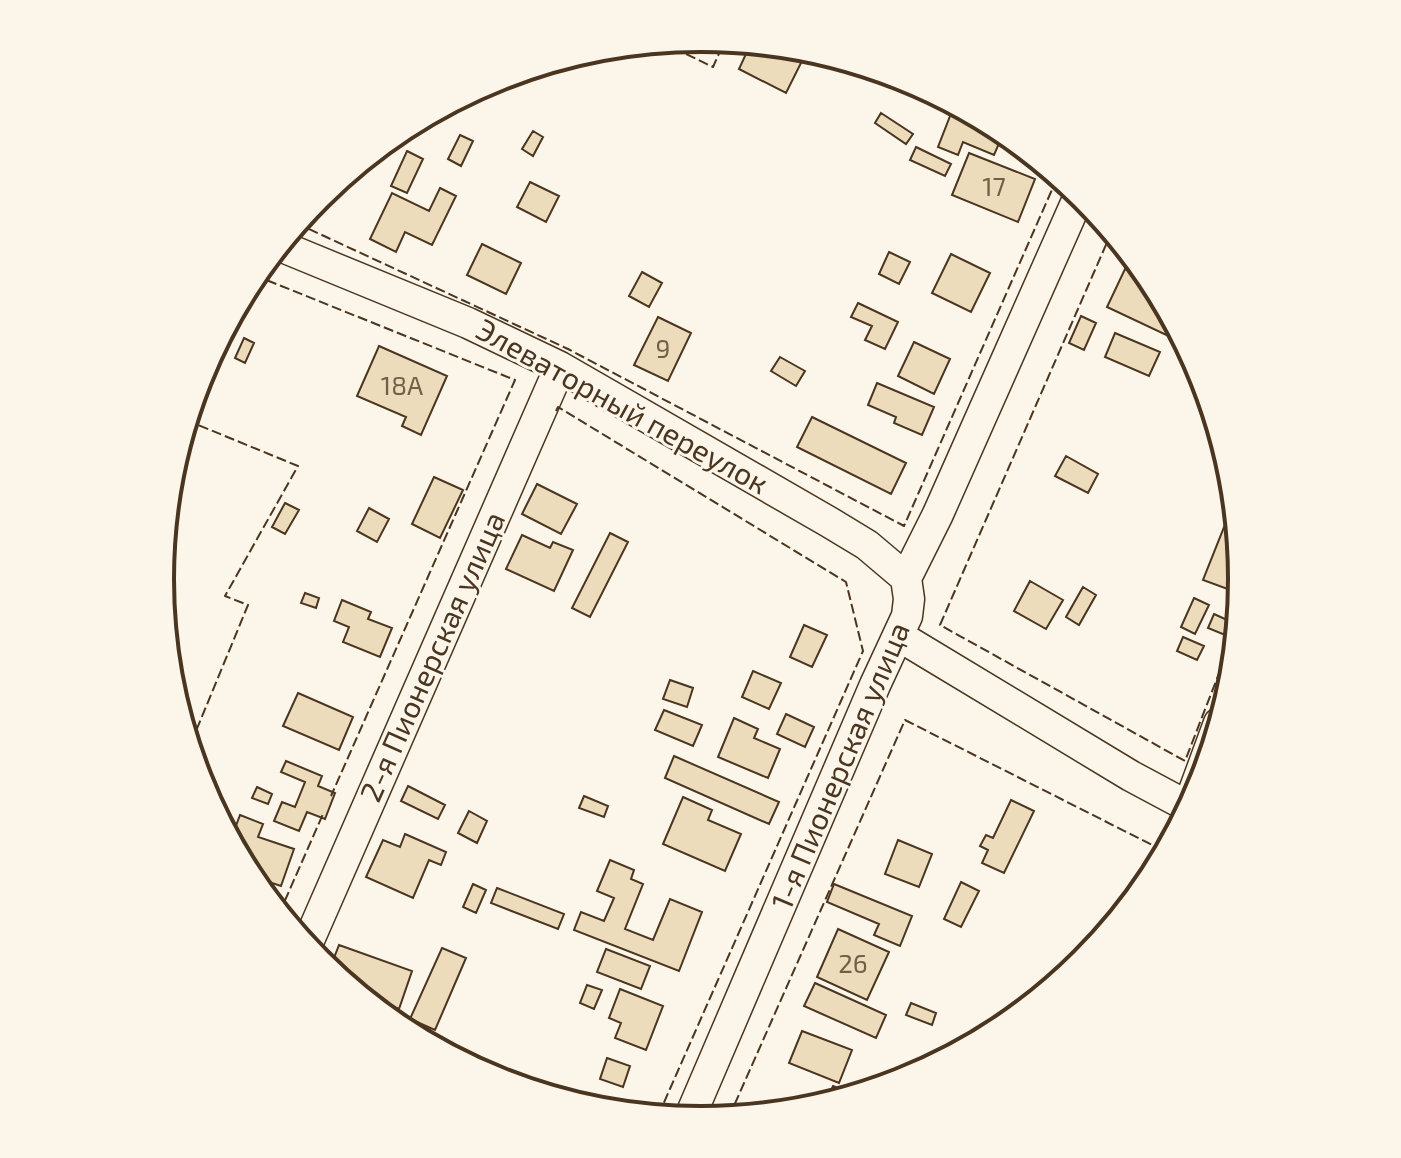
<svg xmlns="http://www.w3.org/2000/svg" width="1401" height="1158" font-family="'Exo 2',sans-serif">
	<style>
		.building { fill: #ecdcbc; stroke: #4a3520; stroke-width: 2 }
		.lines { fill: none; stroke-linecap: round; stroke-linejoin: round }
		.street-casing { stroke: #4a3520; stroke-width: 33 }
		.street { stroke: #fbf6e9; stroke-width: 30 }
		.fence { stroke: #4a3520; stroke-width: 2; stroke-dasharray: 10 4; stroke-linecap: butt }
		.labels { text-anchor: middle; stroke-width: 6; stroke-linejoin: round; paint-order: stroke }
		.number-label { font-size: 26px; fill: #725f47 }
		.street-label { font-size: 30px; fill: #4a3520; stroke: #fbf6e9 }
		.rim { fill: none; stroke: #4a3520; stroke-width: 4 }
	</style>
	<rect width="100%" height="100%" fill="#fbf6e9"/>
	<path class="building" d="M751,43L793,47L806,53L786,93L739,69Z
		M952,111L1004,132L994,155L963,142L958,155L938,147Z
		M881,113L913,134L906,144L875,123Z
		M533,131L543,137L533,156L522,149Z
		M460,135L473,141L461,166L448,159Z
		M916,147L951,164L945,176L910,160Z
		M407,151L423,159L407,193L391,186Z
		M969,153L1035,179L1018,222L952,195Z
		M530,182L559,196L546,222L517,207Z
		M440,188L456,196L432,245L405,232L396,252L370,239L392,193L429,211Z
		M482,244L521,263L506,294L467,275Z
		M889,252L910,262L899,284L879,274Z
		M951,254L990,273L971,312L932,293Z
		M1125,269L1151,280L1181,337L1179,341L1107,307Z
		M642,272L662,283L649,307L629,296Z
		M858,303L898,322L885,349L865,340L872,326L851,317Z
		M1081,316L1096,323L1084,350L1069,343Z
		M658,317L691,333L668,381L634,365Z
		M1115,333L1160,352L1149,376L1105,357Z
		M244,338L254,343L245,363L235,358Z
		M914,342L950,359L934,394L898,376Z
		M379,346L447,376L421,435L402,426L406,417L357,396Z
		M210,355L221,359L195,420L187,417L201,372Z
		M780,357L805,371L796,386L771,371Z
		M877,383L934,407L922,435L894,423L896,417L868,405Z
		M812,417L906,463L891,494L797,447Z
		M1066,456L1098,474L1088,493L1055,476Z
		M434,477L463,490L440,538L412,524Z
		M537,484L577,504L561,534L522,514Z
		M1234,502L1241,571L1233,591L1203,580Z
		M285,503L299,510L285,534L272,527Z
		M369,508L389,519L377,542L357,531Z
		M610,533L628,542L590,617L572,608Z
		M522,535L550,548L553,542L573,550L554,591L506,569Z
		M1030,581L1063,600L1046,629L1014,611Z
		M1083,587L1096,595L1079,625L1066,617Z
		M305,593L319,598L316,608L301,603Z
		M1194,598L1209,605L1195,634L1181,627Z
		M342,600L371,612L368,619L392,628L380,657L343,642L349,627L334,621Z
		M1214,614L1236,624L1230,637L1208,628Z
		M804,625L827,635L812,667L790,657Z
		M1183,637L1204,646L1197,660L1177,651Z
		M753,671L781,683L769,709L742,697Z
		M670,680L693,688L687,707L663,699Z
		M298,693L353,717L339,750L283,726Z
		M664,710L702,725L693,746L655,730Z
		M786,714L814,727L805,747L777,734Z
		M734,718L758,729L754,738L780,749L768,778L718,757Z
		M674,756L779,802L769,824L665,778Z
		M286,761L322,776L318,786L335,793L325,819L307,812L299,831L274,821L282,802L295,807L305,782L281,772Z
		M408,786L445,805L438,819L401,801Z
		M257,787L272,794L268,804L252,798Z
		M584,796L608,806L604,817L579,808Z
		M683,797L712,810L708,820L741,834L725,871L663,844Z
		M207,798L225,806L221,815L215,812Z
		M1011,800L1034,811L1004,873L982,863L988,850L980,846L986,835L993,838Z
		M469,811L487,821L477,843L458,833Z
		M240,815L263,824L258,837L294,849L281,886L248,875L230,842Z
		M405,834L446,852L441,865L429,860L413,898L366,877L383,840L400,847Z
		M898,840L932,854L919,887L885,874Z
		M610,860L634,870L631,879L643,884L625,929L653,940L670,899L702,912L679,971L574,930L581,912L604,921L614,898L597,891Z
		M961,882L979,891L961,927L944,919Z
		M473,884L486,890L476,913L463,907Z
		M834,884L912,916L900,946L874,935L879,924L827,902Z
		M497,888L564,914L558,929L491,903Z
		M838,929L889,952L867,1000L817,977Z
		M339,945L412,971L399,1009L357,994L329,971Z
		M442,948L466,958L435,1030L410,1019Z
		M606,949L650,966L641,989L597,972Z
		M815,983L886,1015L876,1038L804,1006Z
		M587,985L602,990L594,1009L580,1003Z
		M620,989L663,1006L646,1050L615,1038L621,1023L609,1018Z
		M911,1003L936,1013L932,1025L906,1015Z
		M384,1016L421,1031L418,1039L400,1029Z
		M802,1031L852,1050L839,1083L789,1063Z
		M607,1058L630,1066L623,1087L600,1079Z
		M833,1086L849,1093L847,1097L825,1104Z"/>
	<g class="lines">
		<g class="street-casing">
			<path id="street" d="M278,245L468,323L560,367L829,522L867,545L906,578
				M899,636L1131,776L1189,807
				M1187,810L1219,723
				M306,947L560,367
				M689,1119L875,685L907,616L909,599L906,578L938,514L1080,194"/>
		</g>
		<use href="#street" class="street"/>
		<path class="fence" d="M661,42L713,67L725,40
			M296,223L568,349L904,526L1058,176
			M1112,231L940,625L1185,761L1237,627
			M254,275L515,380L331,796
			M556,411L558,407L846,582L863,651L658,1116
			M186,420L298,466L225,596L248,605L189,748
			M279,914L323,814
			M729,1117L905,720L1158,848L1143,889"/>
	</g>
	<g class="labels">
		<g class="number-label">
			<text x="994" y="196">17</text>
			<text x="663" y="358">9</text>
			<text x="402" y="395">18А</text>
			<text x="853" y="973">26</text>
		</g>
		<g class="street-label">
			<text transform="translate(622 407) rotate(29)" y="10">Элеваторный переулок</text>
			<text transform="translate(433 657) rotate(-66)" y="10">2-я Пионерская улица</text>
			<text transform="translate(841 766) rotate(-67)" y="10">1-я Пионерская улица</text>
		</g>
	</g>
	<path d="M0 0H1401V1158H0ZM174 579a527 527 0 1 1 1054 0a527 527 0 1 1-1054 0Z" fill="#fbf6e9" fill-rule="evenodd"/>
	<path class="rim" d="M174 579a527 527 0 1 1 1054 0a527 527 0 1 1-1054 0Z"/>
</svg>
